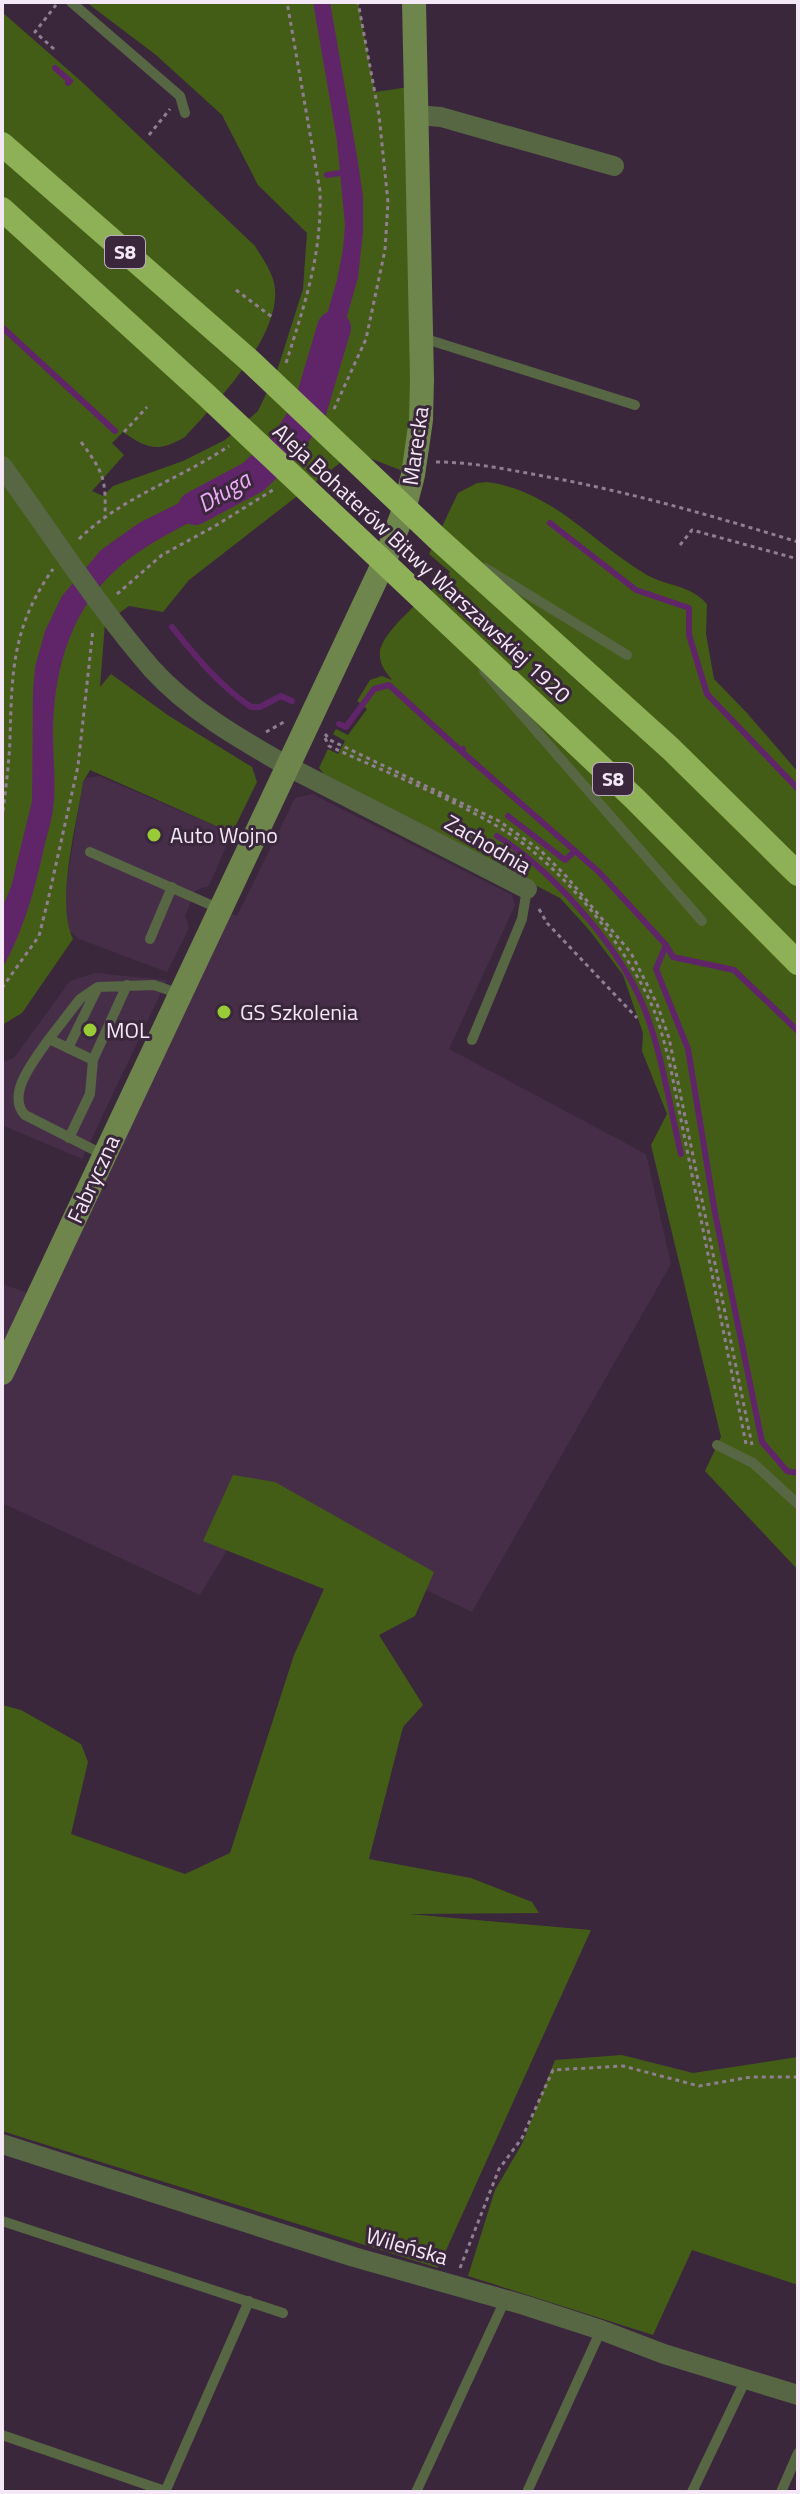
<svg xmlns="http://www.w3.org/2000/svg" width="800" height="2494" font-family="'Titillium Web',sans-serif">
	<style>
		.built { fill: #462e49 }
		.green { fill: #445d16 }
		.water { fill: #602569 }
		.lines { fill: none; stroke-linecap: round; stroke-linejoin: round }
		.stream { stroke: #602569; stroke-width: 6 }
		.river { stroke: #602569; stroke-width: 34 }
		.path { stroke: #8f7f91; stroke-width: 3; stroke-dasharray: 4 4; stroke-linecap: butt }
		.lane { stroke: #576643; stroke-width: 10 }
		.street { stroke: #576643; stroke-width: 20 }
		.secondary { stroke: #6e854c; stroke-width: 24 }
		.highway { stroke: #8eb157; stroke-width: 24 }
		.poi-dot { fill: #98cb37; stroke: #3a273c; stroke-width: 3 }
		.labels { text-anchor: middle; stroke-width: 6; stroke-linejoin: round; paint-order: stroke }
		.shield { fill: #3a273c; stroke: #bdaebe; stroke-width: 2 }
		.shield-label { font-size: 20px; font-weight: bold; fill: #f5e8f6 }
		.street-label { font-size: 22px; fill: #f5e8f6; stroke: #3a273c }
		.poi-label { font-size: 22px; fill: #f5e8f6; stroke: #3a273c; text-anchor: start }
		.water-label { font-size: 24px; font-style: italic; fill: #eeadf8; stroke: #3a273c }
	</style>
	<rect width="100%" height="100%" fill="#3a273c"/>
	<path class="built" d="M99,776L232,833L209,886L196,890L185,916L189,928L167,972L79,939L69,931L64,899L83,782L87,778Z
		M312,794L512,895L515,905L449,1049L646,1154L671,1264L472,1612L253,1507L200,1595L2,1503V1284L37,1296L220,909L237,916L295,798Z
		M95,973L167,980L82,1159L2,1125V1062L14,1058L70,981Z"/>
	<path class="green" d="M86,2H358L375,92L416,86L413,475L354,452L189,580L163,612L129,606L105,623L100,687L111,674L169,716L252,767L257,782L232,833L90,770L83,782C77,824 55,902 73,939L22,1013L2,1025V12L82,82L255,246C261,256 269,267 273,279C289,329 215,404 185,437C157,453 148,449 123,432L112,443L124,455L92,491L103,496L113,486L183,461L225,440L258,411L277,371L303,289L307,233L258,185L222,115L156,55Z
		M487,482C554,491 592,543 647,575C668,587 689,584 707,604L706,634L714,679L747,713L798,772V1570L705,1471L721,1437L651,1145L667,1114L642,1051L643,1033L623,975L590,931L560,898L324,774L319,768L328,749L338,754L345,741L333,734L336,729L348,735L367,709L357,701L370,680L382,676L392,680C385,671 379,664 380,652C382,630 433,591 450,572L429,554L458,493L477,483Z
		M233,1475L275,1482L434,1572L415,1616L379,1635L423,1705L403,1727L369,1859L471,1878L532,1902L539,1913L409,1914L591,1930L438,2268L2,2131V1705L21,1710L81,1744L88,1762L71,1834L185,1874L230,1853L294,1655L324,1589L203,1541Z
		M622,2055L693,2073L798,2057V2285L692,2250L653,2335L468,2276L495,2190L522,2144L555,2060Z"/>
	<path class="water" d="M313,2H330L357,156L363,196V232L358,278L329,378L313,363L337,280L343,249L345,225L337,141Z
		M221,476L243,495C205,516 148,540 117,569C76,605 58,657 54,710C51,740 56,771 54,801C53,815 49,829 45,843C36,886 24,930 2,969V908L11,887L32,801L33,692L35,667L45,631L62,596L101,550L139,523L191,497Z"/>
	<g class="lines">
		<path class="stream" d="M55,68L70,81L68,83
			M327,175L347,172
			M2,327L115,431
			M550,523L636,590L689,608V635L707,694L798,789
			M172,627C196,657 219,685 251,707H260L281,696L292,701
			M339,724L346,727L374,689L389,685L461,751
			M463,749L461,751L477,765L599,872L666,945L656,969L688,1049L715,1213L762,1442L787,1471L798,1473
			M508,816L565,860L575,851
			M497,836C549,868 612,939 638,994C660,1040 669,1104 681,1154
			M666,945L673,957L734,970L798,1031"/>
		<path class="river" d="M195,508L253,477L285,447L310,409L334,328"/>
		<path class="path" d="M54,49L35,32L56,5
			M149,135L170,109
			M236,290L272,317
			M286,363C305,303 322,255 320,191L287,2
			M334,409L366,339L385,250L388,202L379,115L358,2
			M124,432L147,407
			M81,442C104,473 106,479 105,517
			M436,462C469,462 500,468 532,474C623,490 710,515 798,542
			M79,539C122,497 180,479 229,446
			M680,545L692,530L798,559
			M117,594L162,555L215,526L276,488
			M266,732L284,722
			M325,734L330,740L499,821L540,850L566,876L631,953L657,1004L669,1038L752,1445
			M325,738L329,746C387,773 450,797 505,831C563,868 626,945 653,1008C660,1025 664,1042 669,1060L746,1444
			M2,819C5,793 9,766 10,739C12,671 12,627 53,569
			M539,909L547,923L637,1018
			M2,988L39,936L48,900L78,766L93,629
			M460,2268L499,2169L522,2138L553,2070L623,2066L699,2086L751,2077H798"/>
		<path class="lane" d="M71,2L180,96L185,113
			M423,338L635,405
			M485,568L627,655
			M484,671L702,921
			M90,852L220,909
			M150,939L172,887
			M49,1039L80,999L96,988
			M472,1040L522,919L527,889
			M68,1048L49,1039C36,1058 5,1094 25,1115L104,1155
			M93,1060L68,1048L98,987L154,985L180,994
			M69,1138L90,1094L93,1060L127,985
			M717,1445L753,1463L798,1504
			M2,2221L283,2313
			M2,2435L165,2491
			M165,2492L249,2301
			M416,2492L505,2300
			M527,2492L601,2330
			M692,2492L746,2379
			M781,2492L798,2453"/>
		<path class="street" d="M417,115L441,117L614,166
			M2,466C51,533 97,606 152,669C189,710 240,739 287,766L527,889
			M2,2144L354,2257L524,2305L601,2330L664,2354L798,2395"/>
		<path class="secondary" d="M2,1373L385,560L404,510L413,475L421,420L422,379L414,2"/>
		<path class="highway" d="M2,144L249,360L437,538L671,749L798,874
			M2,209L204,393L635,799L798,963"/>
	</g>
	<g class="poi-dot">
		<circle cx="154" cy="835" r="8"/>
		<circle cx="224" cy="1012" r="8"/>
		<circle cx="90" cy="1030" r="8"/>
	</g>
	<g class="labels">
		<g class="shield">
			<rect x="105" y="236" width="40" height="32" rx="6"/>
			<rect x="593" y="763" width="40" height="32" rx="6"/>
		</g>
		<g class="shield-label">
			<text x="125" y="259">S8</text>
			<text x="613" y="786">S8</text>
		</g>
		<g class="street-label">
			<text transform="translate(415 446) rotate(-82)" y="8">Marecka</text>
			<text transform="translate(422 563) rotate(43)" y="8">Aleja Bohaterów Bitwy Warszawskiej 1920</text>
			<text transform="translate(488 844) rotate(30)" y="8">Zachodnia</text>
			<text transform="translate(93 1179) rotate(-65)" y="8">Fabryczna</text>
			<text transform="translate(407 2246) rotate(16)" y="8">Wileńska</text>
		</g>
		<g class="poi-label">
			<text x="170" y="843">Auto Wojno</text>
			<text x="240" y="1020">GS Szkolenia</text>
			<text x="106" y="1038">MOL</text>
		</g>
		<g class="water-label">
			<text transform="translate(224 492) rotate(-31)" y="8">Długa</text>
		</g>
	</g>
	<rect width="800" height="2494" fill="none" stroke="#f5e8f6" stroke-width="8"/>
</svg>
